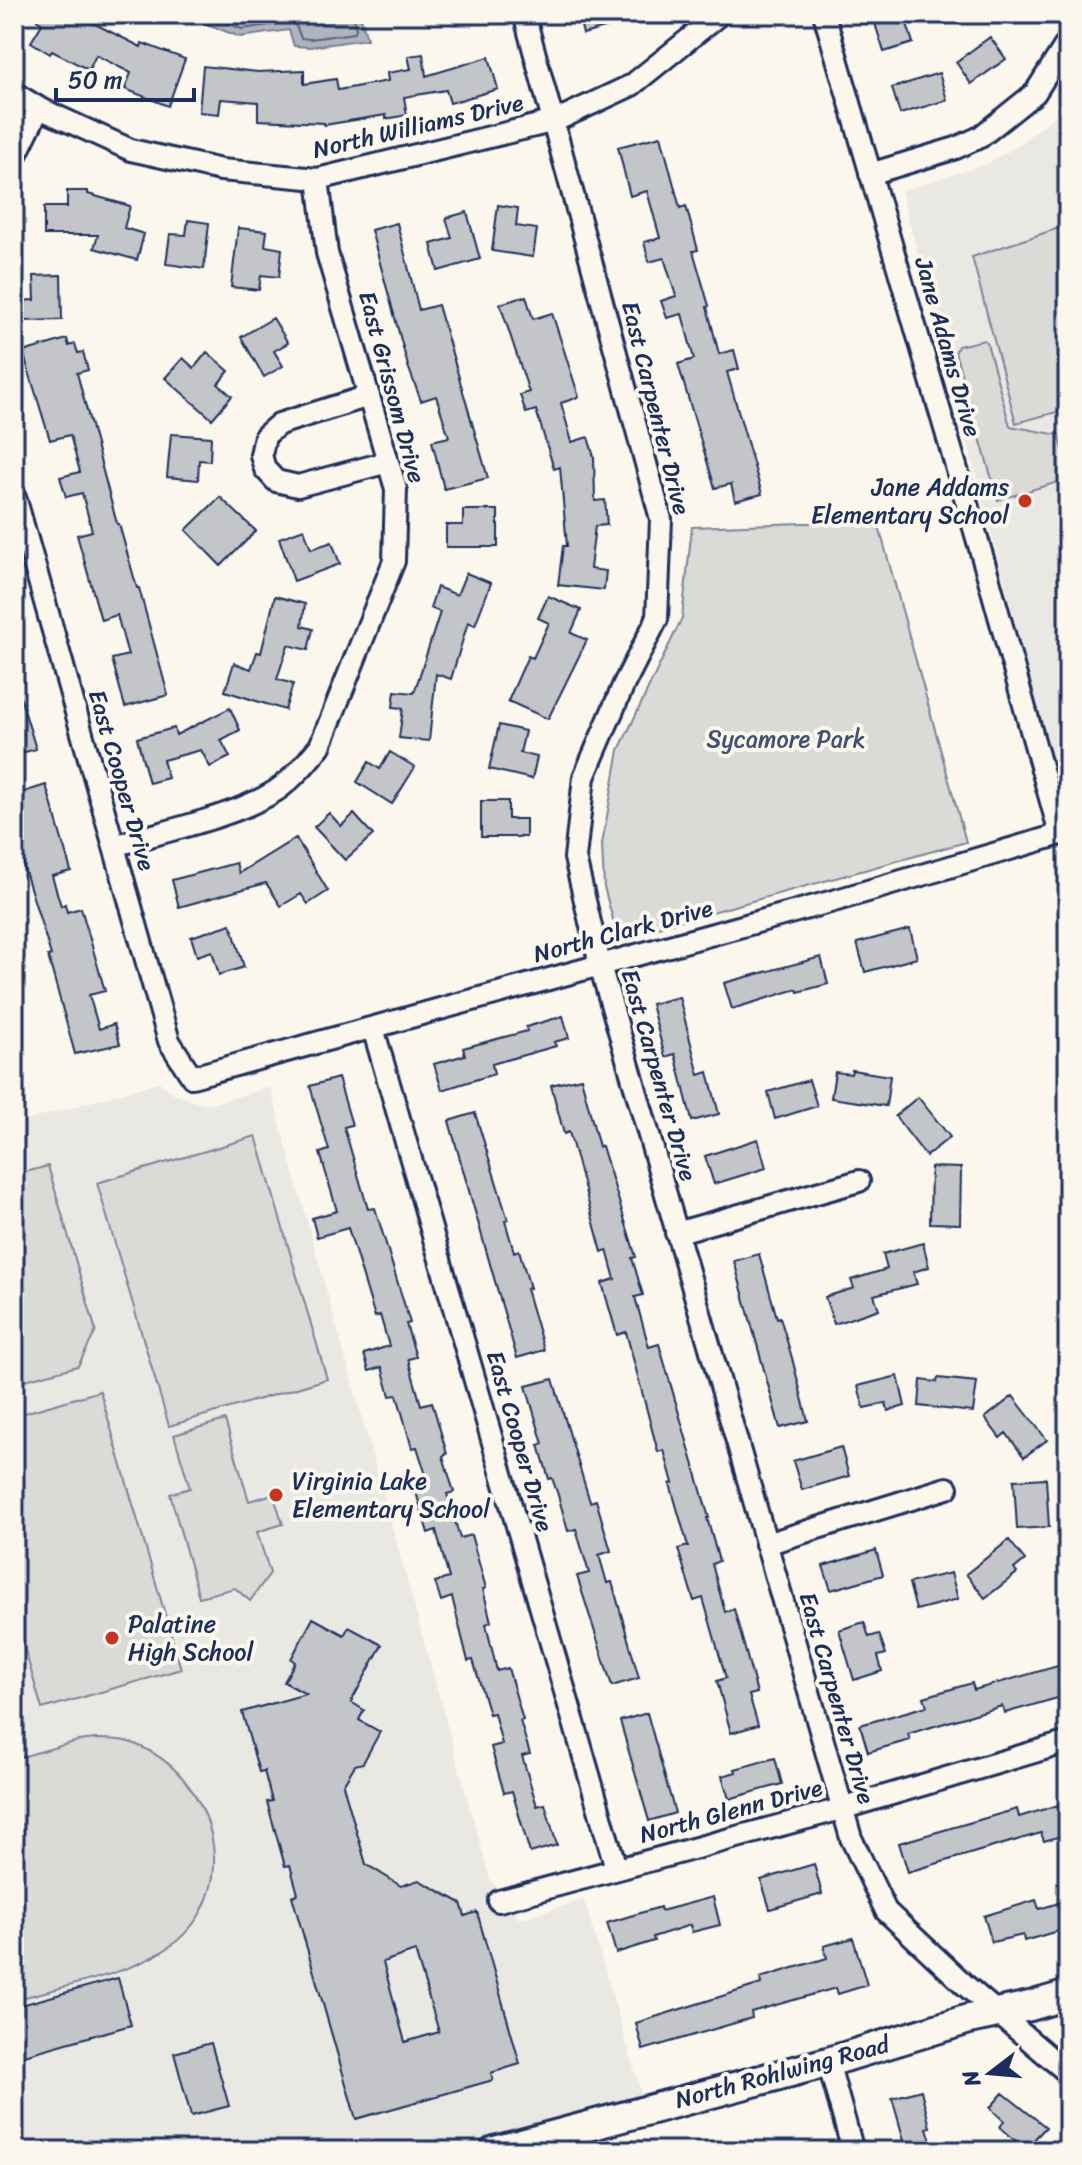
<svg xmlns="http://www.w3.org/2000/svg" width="1082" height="2165" font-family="Sriracha,sans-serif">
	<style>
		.built { fill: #eae8e2 }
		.green { fill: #dadad7; stroke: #7a849a; stroke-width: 2 }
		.water { fill: #afb3bb; stroke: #747e96; stroke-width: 2 }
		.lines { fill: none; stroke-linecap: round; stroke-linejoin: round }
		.shore { stroke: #566483; stroke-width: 2 }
		.building { fill: #c3c5c9; stroke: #1b2f5e; stroke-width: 2; fill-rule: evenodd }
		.street-casing { stroke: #1b2f5e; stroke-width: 26 }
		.secondary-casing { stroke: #1b2f5e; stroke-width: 34 }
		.street { stroke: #fbf7ec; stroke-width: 20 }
		.secondary { stroke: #fbf7ec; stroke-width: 28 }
		.poi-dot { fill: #c8321e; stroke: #fbf7ec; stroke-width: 3 }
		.labels { text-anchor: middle; stroke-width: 8; stroke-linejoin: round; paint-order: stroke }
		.street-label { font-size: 24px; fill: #1b2f5e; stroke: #fbf7ec }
		.poi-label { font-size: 24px; fill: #1b2f5e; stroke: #fbf7ec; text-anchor: start }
		.park-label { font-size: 24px; fill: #415176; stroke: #fbf7ec }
	</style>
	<rect width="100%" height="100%" fill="#fbf7ec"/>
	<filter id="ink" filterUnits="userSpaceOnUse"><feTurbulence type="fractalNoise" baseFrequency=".0125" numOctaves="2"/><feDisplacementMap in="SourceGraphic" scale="16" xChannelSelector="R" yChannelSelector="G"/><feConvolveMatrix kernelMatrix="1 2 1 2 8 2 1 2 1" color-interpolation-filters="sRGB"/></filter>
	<g filter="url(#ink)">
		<path class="built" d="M1060,112L1068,115V811L1065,812L901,191L984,165L1016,147Z
			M159,1082L176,1095L199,1103L211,1104L270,1087L490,1879L519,1919L584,1900L643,2099L457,2151H14V1124Z"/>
		<path class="green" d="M1068,225V409L1016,423L972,257Z
			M984,340L987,343L1010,426L1059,435L1068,466V479L998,500L955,352L958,346Z
			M803,523H878L966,842L618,938L604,887L602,844L619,750L682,618L692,527Z
			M256,1136L327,1379L169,1426L97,1183Z
			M48,1166L96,1331L78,1366L14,1383V1175Z
			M100,1391L181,1669L42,1709L14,1612V1416Z
			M225,1420L249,1501L273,1494L283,1524L257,1532L270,1573L250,1601L235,1588L199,1597L170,1494L190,1488L174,1435Z
			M95,1739C109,1739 125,1739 137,1745C213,1776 244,1883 178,1940C141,1973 63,1986 14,2000V1759L78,1741Z"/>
		<path class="water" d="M181,14H360L367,39L310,47L294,46L289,30L240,37Z"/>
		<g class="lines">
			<path class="shore" d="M203,14L242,29L290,22L296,26L301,38L310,39L354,33L356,29L353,14"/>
		</g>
		<path class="building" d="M31,14H75L141,47L142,43L185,59L168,106L125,89L131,73L96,55L89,70L52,51L50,54L31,42L42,24Z
			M578,14H637L638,19L583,34Z
			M872,14H904L913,43L884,52Z
			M990,37L1006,59L971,84L956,62Z
			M423,54L426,76L489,57L498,89L450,103L446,90L404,97L407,115L386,119V115L324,125V123L258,120V102L221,99L219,114L199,112L203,66L258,72L304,70V84L336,79L338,90L388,81L387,73L411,69L408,56Z
			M939,73L947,100L900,114L892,88Z
			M661,136L680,208L686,206L698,250L693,251L709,306L707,307L719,354L734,350L739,369L727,372L762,494L735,501L731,484L715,488L678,364L694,359L682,314L667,318L661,301L676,296L664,258L649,262L644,242L660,238L647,191L630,196L618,147Z
			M67,191H88V194L130,206L124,228L144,234L137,260L94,248L98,235H44V207H67Z
			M498,205L518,208L516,226L537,229L533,257L492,251Z
			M467,212L480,259L438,271L431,244L452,238L446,218Z
			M188,220L209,223L204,269L166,264L170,234L186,235Z
			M397,223L419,310L438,305L488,478L444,489L432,441L449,437L436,396L421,401L408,366L371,230Z
			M238,228L267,231L265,246L282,249L279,277L261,275L259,290L231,287Z
			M61,275L62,320L20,321L19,301L35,300L34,276Z
			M526,296L533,319L552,313L579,397L561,403L572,442L588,437L594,457L595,501L605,500L607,525L595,526L590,569L606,571L604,590L558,585L563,546H567L560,467L554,469L536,410L526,413L520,395L529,392L500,304Z
			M273,318L288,343L274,351L283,366L264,377L241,337Z
			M67,339L69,346L75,344L78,353L83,352L88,370L77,373L117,524H119L137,588H139L168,695L125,707L112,659L128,655L117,615L101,620L77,535L92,531L82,493L66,497L60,477L80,472L70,435L50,440L23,352Z
			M207,352L229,371L218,384L232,396L212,419L165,378L183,358L194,368Z
			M171,434L211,437L210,461L199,460L198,480L167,477Z
			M220,497L256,531L221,566L186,530Z
			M463,510H498V547H446V525H463Z
			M304,529L311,549L332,542L340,564L294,581L279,538Z
			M466,573L491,583L475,625L468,622L451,679L436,674L429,741L399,738L403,708L393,707L395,691L414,693L440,612L430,608L437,587L457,595Z
			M275,596L305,604L302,626L313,629L308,650L288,645L277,679L293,684L285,710L225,691L234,663L251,669L257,652L261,653Z
			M548,596L581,610L571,633L587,640L548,719L508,701L528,656L533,658L549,623L538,618Z
			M14,690H18L36,749L14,755Z
			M230,708L240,730L221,740L230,757L210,767L201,750L163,760L168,778L149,783L137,738L174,728L176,735Z
			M499,725L525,731L520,753L537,757L532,779L489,769Z
			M390,752L415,767L392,804L357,782L369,762L380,769Z
			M46,785L71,871L52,876L61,906L65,904L67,912L81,908L105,991L89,995L99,1029L114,1024L120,1044L75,1054L48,956L51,955L14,836V795Z
			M481,801H508V819H526V837H481Z
			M329,813L341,826L354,814L373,835L345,860L314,827Z
			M296,838L328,891L308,904L301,894L281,906L266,883L179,907L172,880L236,863L239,873Z
			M231,924L244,967L219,975L212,951L197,956L191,937Z
			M910,929L917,958L865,972L857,943Z
			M821,957L828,984L798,992L797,989L732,1009L724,983Z
			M679,997L699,1075L708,1072L719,1114L692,1121L675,1054L665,1057L651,1004Z
			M563,1016L569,1038L554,1042L556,1046L492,1064L494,1074L442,1090L434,1064L465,1055L463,1048L527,1031L526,1027Z
			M852,1070L890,1076L886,1106L831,1098L835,1072L851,1074Z
			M338,1078L352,1125L344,1127L368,1209L375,1208L410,1323L406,1324L416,1357L408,1359L421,1405L432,1402L447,1454L443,1456L454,1492L447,1494L460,1538L471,1535L486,1588L483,1589L491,1622L486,1624L497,1671L508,1668L523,1720L520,1721L530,1754L522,1756L537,1806L545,1804L557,1845L530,1853L512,1791L504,1793L491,1747L502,1744L494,1713L489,1714L473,1660L468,1661L452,1597L441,1601L435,1582L449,1578L436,1530L428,1533L412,1479L426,1475L417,1447L412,1448L397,1395L390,1396L382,1367L369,1371L364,1354L389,1346L380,1315L375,1317L348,1228L317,1237L312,1218L337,1211L320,1153L329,1150L310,1086Z
			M581,1078L599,1147L602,1146L636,1257L632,1258L643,1295L635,1297L649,1347L659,1344L709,1518H707L719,1561L712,1564L725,1612L734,1609L757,1693L749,1695L758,1725L731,1733L717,1681L726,1678L703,1598L694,1601L678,1549L688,1546L670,1484L673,1483L664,1450L658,1452L626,1332L617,1335L602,1283L615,1279L607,1250L602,1252L569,1132L564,1134L551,1085Z
			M809,1080L817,1106L775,1119L768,1092Z
			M918,1097L950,1137L926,1156L895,1116Z
			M475,1113L508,1220L505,1221L514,1252L519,1250L530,1288L526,1289L544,1350L517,1358L449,1121Z
			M758,1139L766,1168L714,1184L705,1156Z
			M931,1167L961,1168L960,1224L930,1223Z
			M923,1243L929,1267L913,1272L917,1284L874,1295L879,1309L834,1324L825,1297L854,1288L851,1280L887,1269L883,1254Z
			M759,1254L777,1318L780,1317L792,1358L808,1421L780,1428L734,1261Z
			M898,1376L905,1406L888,1411L886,1403L864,1408L858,1386Z
			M938,1378L977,1382L973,1412L919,1406L921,1380L937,1382Z
			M553,1379L590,1502L596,1500L611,1551L599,1555L607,1583L612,1582L639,1678L612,1686L577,1576L589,1573L576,1529L568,1531L558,1495L552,1478L549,1479L539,1445L543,1444L526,1386Z
			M1013,1396L1047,1440L1024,1457L1006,1433L1000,1438L985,1418Z
			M841,1447L849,1476L802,1490L793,1461Z
			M1046,1478L1049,1527L1017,1529L1014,1480Z
			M1009,1540L1025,1560L1014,1569L1017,1573L985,1598L966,1574Z
			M876,1550L883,1575L831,1590L823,1566Z
			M951,1573L958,1599L916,1610L909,1583Z
			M313,1618L344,1635L349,1627L382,1645L351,1702L364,1710L359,1720L380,1732L363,1763L355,1765L343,1785L366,1864L401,1886L419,1880L461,1903L465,1916L477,1912L520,2064L491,2073L493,2080L356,2119L292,1896L298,1894L290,1865L285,1866L267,1802L272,1801L264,1771L259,1772L242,1712L306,1694L284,1682L295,1662L291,1659ZM415,1951L439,2032L405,2042L383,1962Z
			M864,1622L869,1637L879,1634L886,1654L878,1656L882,1671L854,1680L839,1630Z
			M1068,1663V1695L1005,1713L1002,1706L908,1734L910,1740L868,1752L860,1725L927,1706L924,1697L972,1683L974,1690Z
			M647,1713L675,1813L649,1821L620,1721Z
			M775,1758L782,1784L729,1799L722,1776L736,1772L735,1769Z
			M1068,1802V1834L1044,1841L1041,1833L908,1872L899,1843L1017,1809L1019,1817Z
			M814,1864L822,1894L770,1909L761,1880Z
			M713,1897L720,1925L692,1932L690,1925L653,1937L654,1941L616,1953L607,1923L660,1907L661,1911Z
			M1036,1900L1039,1909L1068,1900V1928L1024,1941L1023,1935L992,1942L984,1916Z
			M853,1938L867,1985L838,1994L836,1988L751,2012L752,2018L643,2050L636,2023L761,1984L760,1978L827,1958L824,1946Z
			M118,1978L131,2025L14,2058V2007Z
			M211,2043L229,2106L191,2116L174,2053Z
			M921,2090L930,2127L927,2128L934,2151H907L892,2098Z
			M1003,2093L1046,2127L1025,2149L1000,2127L1004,2121L990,2108Z"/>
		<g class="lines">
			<g class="street-casing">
				<path id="street" d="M524,14L661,519L657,619L624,684L584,777L575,858L600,965L851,1838L886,1911L965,1985L1068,2073
					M824,14L988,576L1060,834
					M14,93L39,108L131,150L221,170L318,179L555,121L632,85L720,14
					M14,159L39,108
					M870,174L956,148L980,137L1035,93L1068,41
					M369,396L279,424L265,436L261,455L265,469L276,481L298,486L388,462
					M14,493L169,1041L192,1077L837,900L1068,832
					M114,846C161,832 238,816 277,790C294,778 307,762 320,746L394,561L396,489L327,253L318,179
					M373,1028L616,1868
					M676,1233L859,1181
					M766,1544L947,1488
					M499,1901L841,1809L1068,1742
					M828,2062L853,2151"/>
			</g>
			<g class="secondary-casing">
				<path id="secondary" d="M495,2151L828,2062L969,2019L1030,2006L1068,1995"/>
			</g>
			<use href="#street" class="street"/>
			<use href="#secondary" class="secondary"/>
		</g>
	</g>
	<g class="poi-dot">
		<circle cx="1025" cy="501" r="8"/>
		<circle cx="276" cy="1495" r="8"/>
		<circle cx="112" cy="1638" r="8"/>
	</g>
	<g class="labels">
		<g class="street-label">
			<text transform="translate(418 126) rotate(-13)" y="8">North Williams Drive</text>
			<text transform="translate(948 347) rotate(74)" y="8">Jane Adams Drive</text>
			<text transform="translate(392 387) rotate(75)" y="8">East Grissom Drive</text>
			<text transform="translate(656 408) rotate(76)" y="8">East Carpenter Drive</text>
			<text transform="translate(122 780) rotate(74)" y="8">East Cooper Drive</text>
			<text transform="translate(623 931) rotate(-15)" y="8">North Clark Drive</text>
			<text transform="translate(659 1075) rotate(74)" y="8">East Carpenter Drive</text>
			<text transform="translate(520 1441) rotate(74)" y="8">East Cooper Drive</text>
			<text transform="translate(837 1698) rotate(74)" y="8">East Carpenter Drive</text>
			<text transform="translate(731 1811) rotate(-15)" y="8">North Glenn Drive</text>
			<text transform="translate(782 2072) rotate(-15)" y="8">North Rohlwing Road</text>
		</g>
		<g class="poi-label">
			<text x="1009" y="495" text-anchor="end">Jane Addams<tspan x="1009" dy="28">Elementary School</tspan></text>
			<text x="292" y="1489">Virginia Lake<tspan x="292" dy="28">Elementary School</tspan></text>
			<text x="128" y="1632">Palatine<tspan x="128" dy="28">High School</tspan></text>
		</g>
		<g class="park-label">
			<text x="786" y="747">Sycamore Park</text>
		</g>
	</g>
	<rect width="1082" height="2165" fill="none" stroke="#fbf7ec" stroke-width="48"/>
	<rect x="24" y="24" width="1034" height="2117" fill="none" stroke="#1b2f5e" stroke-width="3" filter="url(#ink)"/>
	<g transform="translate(990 2073) rotate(254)" stroke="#fbf7ec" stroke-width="6" paint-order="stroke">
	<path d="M0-6L14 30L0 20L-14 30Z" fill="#1b2f5e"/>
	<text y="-12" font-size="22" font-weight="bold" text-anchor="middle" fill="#1b2f5e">N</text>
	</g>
	<path d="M56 88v12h138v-12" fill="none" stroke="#1b2f5e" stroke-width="4"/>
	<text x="68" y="88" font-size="24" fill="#1b2f5e" stroke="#fbf7ec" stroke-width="6" paint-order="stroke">50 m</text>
</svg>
